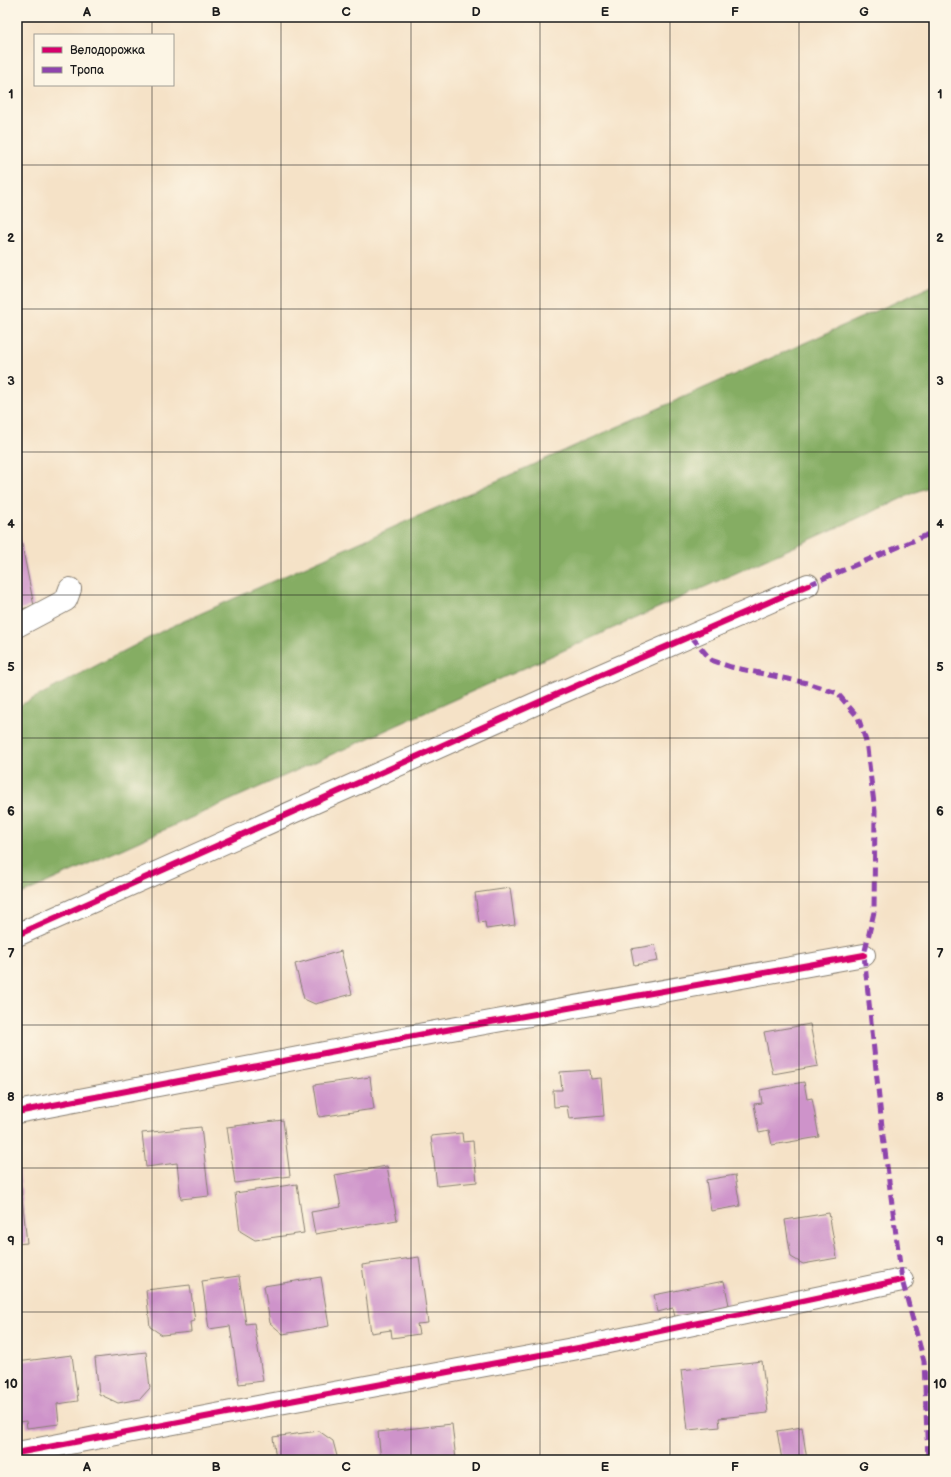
<svg xmlns="http://www.w3.org/2000/svg" width="951" height="1477" font-family="'Balsamiq Sans',sans-serif">
	<style>
		.forest { fill: #85ad64; stroke: #506440 }
		.building { fill: #ce93ca }
		.lines { fill: none; stroke-linecap: round; stroke-linejoin: round }
		.street-casing { stroke: #887f72; stroke-width: 24 }
		.street { stroke: #fff; stroke-width: 22 }
		.quiet { stroke: #8e44ad; stroke-width: 5; stroke-dasharray: 10 5; stroke-linecap: butt }
		.cycleway-casing { stroke: #fcf5e5; stroke-width: 8 }
		.cycleway { stroke: #d6006c; stroke-width: 6 }
		.grid { fill: none; stroke: #1c1c1c; stroke-width: 1; stroke-opacity: 0.55 }
		.neatline { fill: none; stroke: #1c1c1c; stroke-width: 1.5 }
		.grid-label { font-size: 13px; text-anchor: middle; font-weight: bold; fill: #1c1c1c }
	</style>
	<rect width="100%" height="100%" fill="#fcf5e5"/>
	<filter id="ink" filterUnits="userSpaceOnUse"><feTurbulence type="fractalNoise" baseFrequency=".025" numOctaves="2"/><feDisplacementMap in="SourceGraphic" scale="8" xChannelSelector="R" yChannelSelector="G"/><feConvolveMatrix kernelMatrix="1 2 1 2 8 2 1 2 1" color-interpolation-filters="sRGB"/></filter>
	<filter id="wash" filterUnits="userSpaceOnUse"><feTurbulence type="fractalNoise" baseFrequency=".012" numOctaves="4" result="noise"/><feDisplacementMap in="SourceGraphic" scale="16" xChannelSelector="R" yChannelSelector="G"/><feGaussianBlur stdDeviation="0.9" result="paint"/><feColorMatrix in="noise" values="0 0 0 0 0 0 0 0 0 0 0 0 0 0 0 0 0 1.4 0 .05"/><feComposite in="paint" operator="in"/></filter>
	<g filter="url(#wash)">
		<rect width="100%" height="100%" fill="#f5e2c7"/>
		<path class="forest" d="M934,285V484L17,896V707L166,629Z"/>
		<g id="blocks">
			<path class="building" d="M17,520L34,606L17,610Z
				M510,888L515,925L486,929L485,922L479,923L475,893Z
				M655,945L658,961L634,965L631,949Z
				M341,951L352,994L315,1004L304,999L295,964Z
				M810,1024L818,1066L773,1074L764,1032Z
				M590,1070L591,1079L601,1078L604,1116L569,1119L567,1106L554,1107L553,1090H562L560,1072Z
				M370,1077L374,1109L319,1117L314,1085Z
				M804,1082L807,1099L812,1098L819,1137L772,1145L769,1131L759,1133L754,1104L762,1103L760,1090Z
				M283,1120L290,1176L235,1183L227,1127Z
				M201,1127L209,1196L181,1199L177,1163L146,1167L142,1133Z
				M462,1133L463,1142L473,1141L477,1182L437,1186L431,1136Z
				M387,1166L397,1220L315,1234L311,1212L341,1207L335,1175Z
				M19,1170L27,1243L17,1244V1171Z
				M735,1175L740,1206L711,1211L706,1180Z
				M297,1184L304,1233L255,1240L240,1231L235,1193Z
				M829,1213L837,1258L803,1264L791,1257L785,1220Z
				M419,1257L428,1323L417,1324L419,1334L392,1338L391,1330L371,1333L362,1265Z
				M239,1276L246,1324L254,1323L263,1381L239,1384L230,1326L209,1329L202,1281Z
				M321,1277L329,1326L283,1334L270,1323L264,1286Z
				M724,1281L729,1305L675,1317L673,1308L658,1312L654,1295Z
				M190,1285L195,1321L190,1322L191,1332L162,1335L150,1327L146,1290Z
				M146,1352L150,1388L140,1399L118,1403L99,1394L95,1358Z
				M72,1355L78,1401L57,1404L59,1424L27,1428L26,1421L17,1422V1362Z
				M762,1361L768,1413L719,1418L720,1427L688,1430L681,1370Z
				M452,1424L456,1460H381L378,1432Z
				M802,1427L807,1460H782L777,1431Z
				M319,1431L333,1441L338,1460H276L273,1437Z"/>
		</g>
	</g>
	<g filter="url(#ink)">
		<use href="#blocks" fill-opacity="0" stroke="#887f72" stroke-width="1"/>
		<g class="lines">
			<g class="street-casing">
				<path id="street" d="M17,626L66,600L70,589
					M17,935L546,699L808,585
					M17,1112L424,1034L864,955
					M17,1453L263,1406L589,1346L902,1280"/>
			</g>
			<use href="#street" class="street"/>
			<path class="quiet" d="M808,585L934,532
				M691,636L711,660L731,667L807,683L837,693L858,717L866,741L875,811L874,912L864,955L883,1136L902,1280L924,1361L928,1460"/>
			<g class="cycleway-casing">
				<path id="cycleway" d="M17,935L546,699L808,585
					M17,1112L424,1034L864,955
					M17,1453L263,1406L589,1346L902,1280"/>
			</g>
			<use href="#cycleway" class="cycleway"/>
		</g>
	</g>
	<path class="grid" d="M152,17V35M281,17V1460M411,17V1460M540,17V1460M670,17V1460M799,17V1460M152,85V1460M17,165H934M17,309H934M17,452H934M17,595H934M17,738H934M17,882H934M17,1025H934M17,1168H934M17,1312H934"/>
	<rect width="951" height="1477" fill="none" stroke="#fcf5e5" stroke-width="44"/>
	<rect x="34" y="34" width="140" height="52" fill="#fcf5e5" stroke="#a29e95"/>
	<rect x="42" y="47" width="20" height="6" fill="#d6006c" stroke="#a29e95"/>
	<text x="70" y="54" font-size="12" fill="#1c1c1c">Велодорожка</text>
	<rect x="42" y="67" width="20" height="6" fill="#8e44ad" stroke="#a29e95"/>
	<text x="70" y="74" font-size="12" fill="#1c1c1c">Тропа</text>
	<rect x="22" y="22" width="907" height="1433" class="neatline"/>
	<g class="grid-label">
		<text x="87" y="16">A</text>
		<text x="216" y="16">B</text>
		<text x="346" y="16">C</text>
		<text x="476" y="16">D</text>
		<text x="605" y="16">E</text>
		<text x="735" y="16">F</text>
		<text x="864" y="16">G</text>
		<text x="11" y="98">1</text>
		<text x="940" y="98">1</text>
		<text x="11" y="242">2</text>
		<text x="940" y="242">2</text>
		<text x="11" y="385">3</text>
		<text x="940" y="385">3</text>
		<text x="11" y="528">4</text>
		<text x="940" y="528">4</text>
		<text x="11" y="671">5</text>
		<text x="940" y="671">5</text>
		<text x="11" y="815">6</text>
		<text x="940" y="815">6</text>
		<text x="11" y="958">7</text>
		<text x="940" y="958">7</text>
		<text x="11" y="1101">8</text>
		<text x="940" y="1101">8</text>
		<text x="11" y="1245">9</text>
		<text x="940" y="1245">9</text>
		<text x="11" y="1388">10</text>
		<text x="940" y="1388">10</text>
		<text x="87" y="1471">A</text>
		<text x="216" y="1471">B</text>
		<text x="346" y="1471">C</text>
		<text x="476" y="1471">D</text>
		<text x="605" y="1471">E</text>
		<text x="735" y="1471">F</text>
		<text x="864" y="1471">G</text>
	</g>
</svg>
